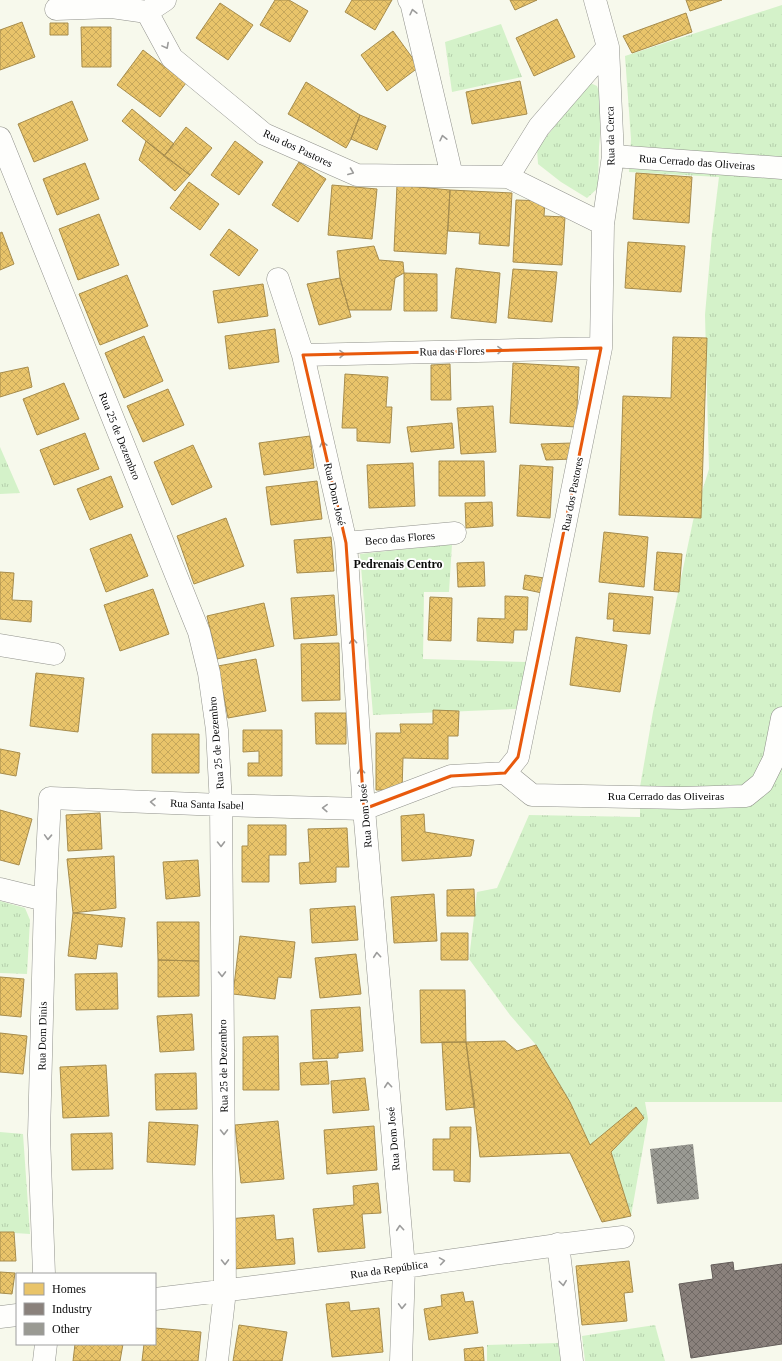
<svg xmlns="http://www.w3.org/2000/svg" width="782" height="1361" font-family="'Times New Roman',serif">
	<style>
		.grass { fill: url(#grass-tufts) }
		.homes { fill: url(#homes-cross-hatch); stroke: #a68c4d }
		.industry { fill: url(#industry-cross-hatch); stroke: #645d5a }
		.building { fill: url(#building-cross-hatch) }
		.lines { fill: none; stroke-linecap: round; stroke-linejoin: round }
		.minor-casing { stroke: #91928c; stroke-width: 23 }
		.minor { stroke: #fefefc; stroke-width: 22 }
		.oneway { stroke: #9c9c9b }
		.marked { fill: none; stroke: #e8590c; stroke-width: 3; stroke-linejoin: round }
		.labels { text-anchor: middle; stroke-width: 4; stroke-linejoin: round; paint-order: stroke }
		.street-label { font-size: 11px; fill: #0a0a0a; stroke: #fff }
		.neighbourhood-label { font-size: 12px; font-weight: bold; fill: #0a0a0a; stroke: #fff }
	</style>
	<defs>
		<pattern id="grass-tufts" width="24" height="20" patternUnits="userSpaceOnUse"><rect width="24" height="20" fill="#d4f2c9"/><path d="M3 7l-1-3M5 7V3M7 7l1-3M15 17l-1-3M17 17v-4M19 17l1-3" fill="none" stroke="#b5ceab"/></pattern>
		<pattern id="homes-cross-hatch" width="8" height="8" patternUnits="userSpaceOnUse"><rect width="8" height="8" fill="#e9c46a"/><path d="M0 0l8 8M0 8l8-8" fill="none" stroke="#c6a75b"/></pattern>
		<pattern id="industry-cross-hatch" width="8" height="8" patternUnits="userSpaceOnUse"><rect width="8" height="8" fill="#8a817c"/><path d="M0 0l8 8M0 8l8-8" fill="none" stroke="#6f6864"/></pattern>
		<pattern id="building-cross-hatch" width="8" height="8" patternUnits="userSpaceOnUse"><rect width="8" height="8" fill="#9a9a93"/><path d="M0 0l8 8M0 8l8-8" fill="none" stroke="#7c7c76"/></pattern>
	</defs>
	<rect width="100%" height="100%" fill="#f7f9ec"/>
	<path class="grass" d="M782,5V1102H645L648,1119L631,1216L621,1219L589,1149L570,1102L536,1045L510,1015L469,959L477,892L497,888L529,815L640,817V787L653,712L693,521L709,469L705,315L712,234L719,177L629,172L631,139L625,56Z
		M501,24L522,77L452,92L445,42Z
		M590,83L597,86L603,103L599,147L598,188L587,198L561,182L538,164L537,149L572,104Z
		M0,447L20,493L0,494Z
		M452,544L449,592H424L423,659L527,662L516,709L373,715L360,554Z
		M0,901L25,908L30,920L27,974L0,973Z
		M0,1132L23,1134L30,1234L0,1232Z
		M655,1325L665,1361H585L582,1336Z
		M558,1343L561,1361H487V1345Z"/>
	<path class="homes" d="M275,0H289L308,11L290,42L260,25Z
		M352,0H392L375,30L345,12Z
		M510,0H537L515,10Z
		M686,0H722L690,11Z
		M220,3L253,25L228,60L196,38Z
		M686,13L692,32L632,53L623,36Z
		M557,19L575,57L534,76L516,38Z
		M22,22L35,57L0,70V30Z
		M50,23H68V35H50Z
		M81,27H111V67H82Z
		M393,31L419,67L387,91L361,55Z
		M143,50L186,83L160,117L117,85Z
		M520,81L527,114L472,124L466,92Z
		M306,82L360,115L351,139L346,148L288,114Z
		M72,101L88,140L34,162L18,124Z
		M132,109L174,144L164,156L122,121Z
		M360,115L386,126L377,150L351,139Z
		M186,127L212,148L190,175L164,156Z
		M146,141L190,175L175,191L139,160Z
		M235,141L263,162L239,195L211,175Z
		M299,162L326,179L298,222L272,205Z
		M85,163L99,199L57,215L43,179Z
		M636,173L692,177L689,223L633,219Z
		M189,182L219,204L200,230L170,208Z
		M332,185L377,189L372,239L328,235Z
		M397,185L450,190L446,254L394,251Z
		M450,190L512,193L509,246L479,244L480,233L448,231Z
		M516,200L545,201L544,216L565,217L562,265L513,262Z
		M99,214L119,265L78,280L59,229Z
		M229,229L258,250L239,276L210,255Z
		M2,232L14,264L0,270V233Z
		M628,242L685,246L681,292L625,288Z
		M374,246L379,260L403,262L404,273L395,278L391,310H349L340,278L337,251Z
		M456,268L500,273L496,323L451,318Z
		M513,269L557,272L552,322L508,318Z
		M404,273L437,274V311H404Z
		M127,275L148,326L100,345L79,294Z
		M340,278L351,317L319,325L307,284Z
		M263,284L268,316L218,323L213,291Z
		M275,329L279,362L229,369L225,336Z
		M144,336L163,381L124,398L105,353Z
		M673,337L707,338L701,518L619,515L623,396L671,398Z
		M513,363L579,367L576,427L510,423Z
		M450,364L451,400H431V365Z
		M28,367L32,387L0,397V373Z
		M345,374L388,377L386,407H392L390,443L357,441V428H342Z
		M64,383L79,419L37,435L23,399Z
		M168,389L184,425L143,442L127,406Z
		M493,406L496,452L461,454L457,408Z
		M452,423L454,448L411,452L407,427Z
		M85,433L99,469L54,485L40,450Z
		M310,436L314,468L264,475L259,443Z
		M572,443L573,459L546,460L541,444Z
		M193,445L212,487L172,505L154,462Z
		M439,461H484L485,496H439Z
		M413,463L415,506L369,508L367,465Z
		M520,465L553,467L550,518L517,516Z
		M111,476L123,507L90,520L77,489Z
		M317,481L322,519L271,525L266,487Z
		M492,502L493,526L466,528L465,503Z
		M226,518L244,566L194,584L177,536Z
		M604,532L648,537L644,587L599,582Z
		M131,534L148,576L106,592L90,549Z
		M331,537L334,571L297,573L294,540Z
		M657,552L682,554L679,592L654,590Z
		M484,562L485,586L458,587L457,563Z
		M0,572L14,573L12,600L32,601L31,622L0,619Z
		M525,575L544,578L542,593L523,589Z
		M153,589L169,634L120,651L104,605Z
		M609,593L653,597L650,634L613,631L614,619H607Z
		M334,595L337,635L294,639L291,598Z
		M505,596L528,597L527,630H514L513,643L477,641L478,618L505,619Z
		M430,597L452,598L451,641L428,640Z
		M264,603L274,646L217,659L207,616Z
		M576,637L627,645L620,692L570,685Z
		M339,643L340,700L302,701L301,644Z
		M256,659L266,711L228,718L218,666Z
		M36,673L84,678L78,732L30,726Z
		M433,710L459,711L458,736H448V759L403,758L402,790H376V733H401L400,724H433Z
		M315,713H346V744H316Z
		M243,730H282V776H248V763H259V751L243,752Z
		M152,734H199V773H152Z
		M0,749L20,753L16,776L0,773Z
		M0,810L32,819L19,865L0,860Z
		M100,813L102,849L68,851L66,815Z
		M424,814L425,832L474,840L471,856L402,861L401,816Z
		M248,825H286V855H269V882H242V846H248Z
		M347,828L349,867H336V882L300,884L299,863L310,862L308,829Z
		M114,856L116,908L73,913L67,859Z
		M198,860L200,896L166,899L163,862Z
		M474,889L475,916H447V890Z
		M434,894L437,941L394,943L391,897Z
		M355,906L358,940L312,943L310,909Z
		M73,913L125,918L122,947L98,944L96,959L68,956Z
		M157,922H199V961L158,960Z
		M441,933H468V960H441Z
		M240,936L295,942L291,978L278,977L275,999L233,994Z
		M356,954L361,994L320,998L315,958Z
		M158,960L199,961V996L158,997Z
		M117,973L118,1009L76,1010L75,974Z
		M0,977L24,979L21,1017L0,1015Z
		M420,990H465L466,1042L421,1043Z
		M360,1007L363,1051L338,1053V1058L313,1059L311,1010Z
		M192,1014L194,1050L160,1052L157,1016Z
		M0,1033L27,1036L23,1074L0,1072Z
		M278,1036L279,1090H243V1037Z
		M505,1041L517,1051L536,1045L570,1102L590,1145L636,1107L644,1118L611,1152L631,1216L602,1222L570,1153L480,1157L466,1042Z
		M442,1042H466L475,1107L446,1110Z
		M327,1061L329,1084L301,1085L300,1063Z
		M106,1065L109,1116L63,1118L60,1067Z
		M196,1073L197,1109L156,1110L155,1074Z
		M365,1078L369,1110L333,1113L331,1081Z
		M278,1121L284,1179L241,1183L235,1125Z
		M149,1122L198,1125L195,1165L147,1162Z
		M374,1126L377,1170L327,1174L324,1130Z
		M450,1127H471L470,1182L454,1181V1170H433V1139H450Z
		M112,1133L113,1169L72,1170L71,1134Z
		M378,1183L381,1213L362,1214L365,1248L318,1252L313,1209L354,1205L353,1186Z
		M274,1215L276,1240L293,1238L295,1264L233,1269L228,1219Z
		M0,1232H14L16,1261H0Z
		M629,1261L633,1292L624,1293L627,1321L582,1325L576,1266Z
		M0,1272L15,1273L12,1294L0,1293Z
		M463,1292L465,1302L473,1301L478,1333L429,1340L424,1309L442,1306L441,1295Z
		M349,1302L350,1311L379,1308L383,1352L332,1357L326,1304Z
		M239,1325L287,1332L282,1361H233Z
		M155,1328L201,1332L198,1361H142L144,1344H155Z
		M75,1344H123L120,1361H73Z
		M483,1347L484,1361H465L464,1349Z"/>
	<path class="industry" d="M733,1262L734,1271L782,1264V1344L691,1358L679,1284L713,1279L711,1265Z"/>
	<path class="building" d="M693,1144L699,1199L657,1204L650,1149Z"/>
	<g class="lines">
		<g class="minor-casing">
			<path id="minor" d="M409,0L411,2L452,176
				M56,9L112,7L147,12L165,0
				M0,138L199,632L209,673L217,730L221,805L225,1291L217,1361
				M613,156L782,168
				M508,177L539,127L608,47L595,0
				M603,224L613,156L608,47
				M278,279L303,355L346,543L364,809L404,1267L401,1361
				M303,355L601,348
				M346,543L455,533
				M0,645L54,654
				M505,773L532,795L682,798L746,796L762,783L774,759L782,718
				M0,889L45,900
				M558,1244L572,1361
				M44,1274L39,1135L45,900L50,798L221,805L364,809L451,776L505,773L518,757L601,348L603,224L508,177L357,175L264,134L172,58L147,12
				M155,1299C238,1289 321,1279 404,1267C477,1257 549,1245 623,1237
				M0,1317L17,1315
				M44,1361L46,1344"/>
		</g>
		<use href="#minor" class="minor"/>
	</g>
	<defs><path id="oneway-chevron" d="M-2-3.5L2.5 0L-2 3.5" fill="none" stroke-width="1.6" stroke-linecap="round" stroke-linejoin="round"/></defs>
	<g class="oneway">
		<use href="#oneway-chevron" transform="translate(413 12) rotate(-103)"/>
		<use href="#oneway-chevron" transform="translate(166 46) rotate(62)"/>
		<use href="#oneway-chevron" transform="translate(443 138) rotate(-103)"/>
		<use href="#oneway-chevron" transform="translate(351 172) rotate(22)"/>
		<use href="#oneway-chevron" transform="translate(500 350) rotate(-1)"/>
		<use href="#oneway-chevron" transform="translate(342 354) rotate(-1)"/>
		<use href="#oneway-chevron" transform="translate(323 444) rotate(-103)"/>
		<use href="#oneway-chevron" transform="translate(353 641) rotate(-94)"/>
		<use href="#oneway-chevron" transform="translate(361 771) rotate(-94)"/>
		<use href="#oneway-chevron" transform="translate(153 802) rotate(-178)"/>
		<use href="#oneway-chevron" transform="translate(325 808) rotate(-178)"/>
		<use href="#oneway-chevron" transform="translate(48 837) rotate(92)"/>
		<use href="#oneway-chevron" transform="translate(221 844) rotate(89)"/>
		<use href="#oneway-chevron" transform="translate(377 955) rotate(-95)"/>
		<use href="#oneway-chevron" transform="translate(222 974) rotate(89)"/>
		<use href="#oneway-chevron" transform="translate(388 1085) rotate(-95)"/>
		<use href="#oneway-chevron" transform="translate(224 1132) rotate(89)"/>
		<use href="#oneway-chevron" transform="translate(400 1228) rotate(-95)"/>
		<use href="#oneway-chevron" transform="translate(442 1261) rotate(-9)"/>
		<use href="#oneway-chevron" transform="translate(225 1262) rotate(89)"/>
		<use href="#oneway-chevron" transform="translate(563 1283) rotate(83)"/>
		<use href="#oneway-chevron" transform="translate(402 1306) rotate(92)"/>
	</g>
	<path class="marked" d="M601,348L518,757L505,773L451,776L364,809L346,543L303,355Z"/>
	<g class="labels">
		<g class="street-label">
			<text transform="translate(610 136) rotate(-91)" y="4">Rua da Cerca</text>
			<text transform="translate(298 148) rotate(25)" y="4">Rua dos Pastores</text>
			<text transform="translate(697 162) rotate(4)" y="4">Rua Cerrado das Oliveiras</text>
			<text transform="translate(452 351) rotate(-1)" y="4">Rua das Flores</text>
			<text transform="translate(120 436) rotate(68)" y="4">Rua 25 de Dezembro</text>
			<text transform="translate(335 494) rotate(77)" y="4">Rua Dom José</text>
			<text transform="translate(572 494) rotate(-79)" y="4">Rua dos Pastores</text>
			<text transform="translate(400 538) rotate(-5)" y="4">Beco das Flores</text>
			<text transform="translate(216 743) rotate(-95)" y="4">Rua 25 de Dezembro</text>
			<text x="666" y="800">Rua Cerrado das Oliveiras</text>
			<text transform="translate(207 804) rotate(2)" y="4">Rua Santa Isabel</text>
			<text transform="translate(365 816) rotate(-95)" y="4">Rua Dom José</text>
			<text transform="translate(42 1036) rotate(-89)" y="4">Rua Dom Dinis</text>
			<text transform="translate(223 1066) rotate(-91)" y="4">Rua 25 de Dezembro</text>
			<text transform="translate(393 1139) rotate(-95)" y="4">Rua Dom José</text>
			<text transform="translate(389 1269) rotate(-8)" y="4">Rua da República</text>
		</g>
		<g class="neighbourhood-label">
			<text x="398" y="568">Pedrenais Centro</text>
		</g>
	</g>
	<rect x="16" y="1273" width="140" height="72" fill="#ffffff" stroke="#9d9d9d"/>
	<rect x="24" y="1283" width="20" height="12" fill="#e9c46a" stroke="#9d9d9d"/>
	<text x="52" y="1293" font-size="12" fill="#0a0a0a">Homes</text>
	<rect x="24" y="1303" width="20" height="12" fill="#8a817c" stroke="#9d9d9d"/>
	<text x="52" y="1313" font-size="12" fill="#0a0a0a">Industry</text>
	<rect x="24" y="1323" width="20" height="12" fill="#9a9a93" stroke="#9d9d9d"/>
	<text x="52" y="1333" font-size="12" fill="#0a0a0a">Other</text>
</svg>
